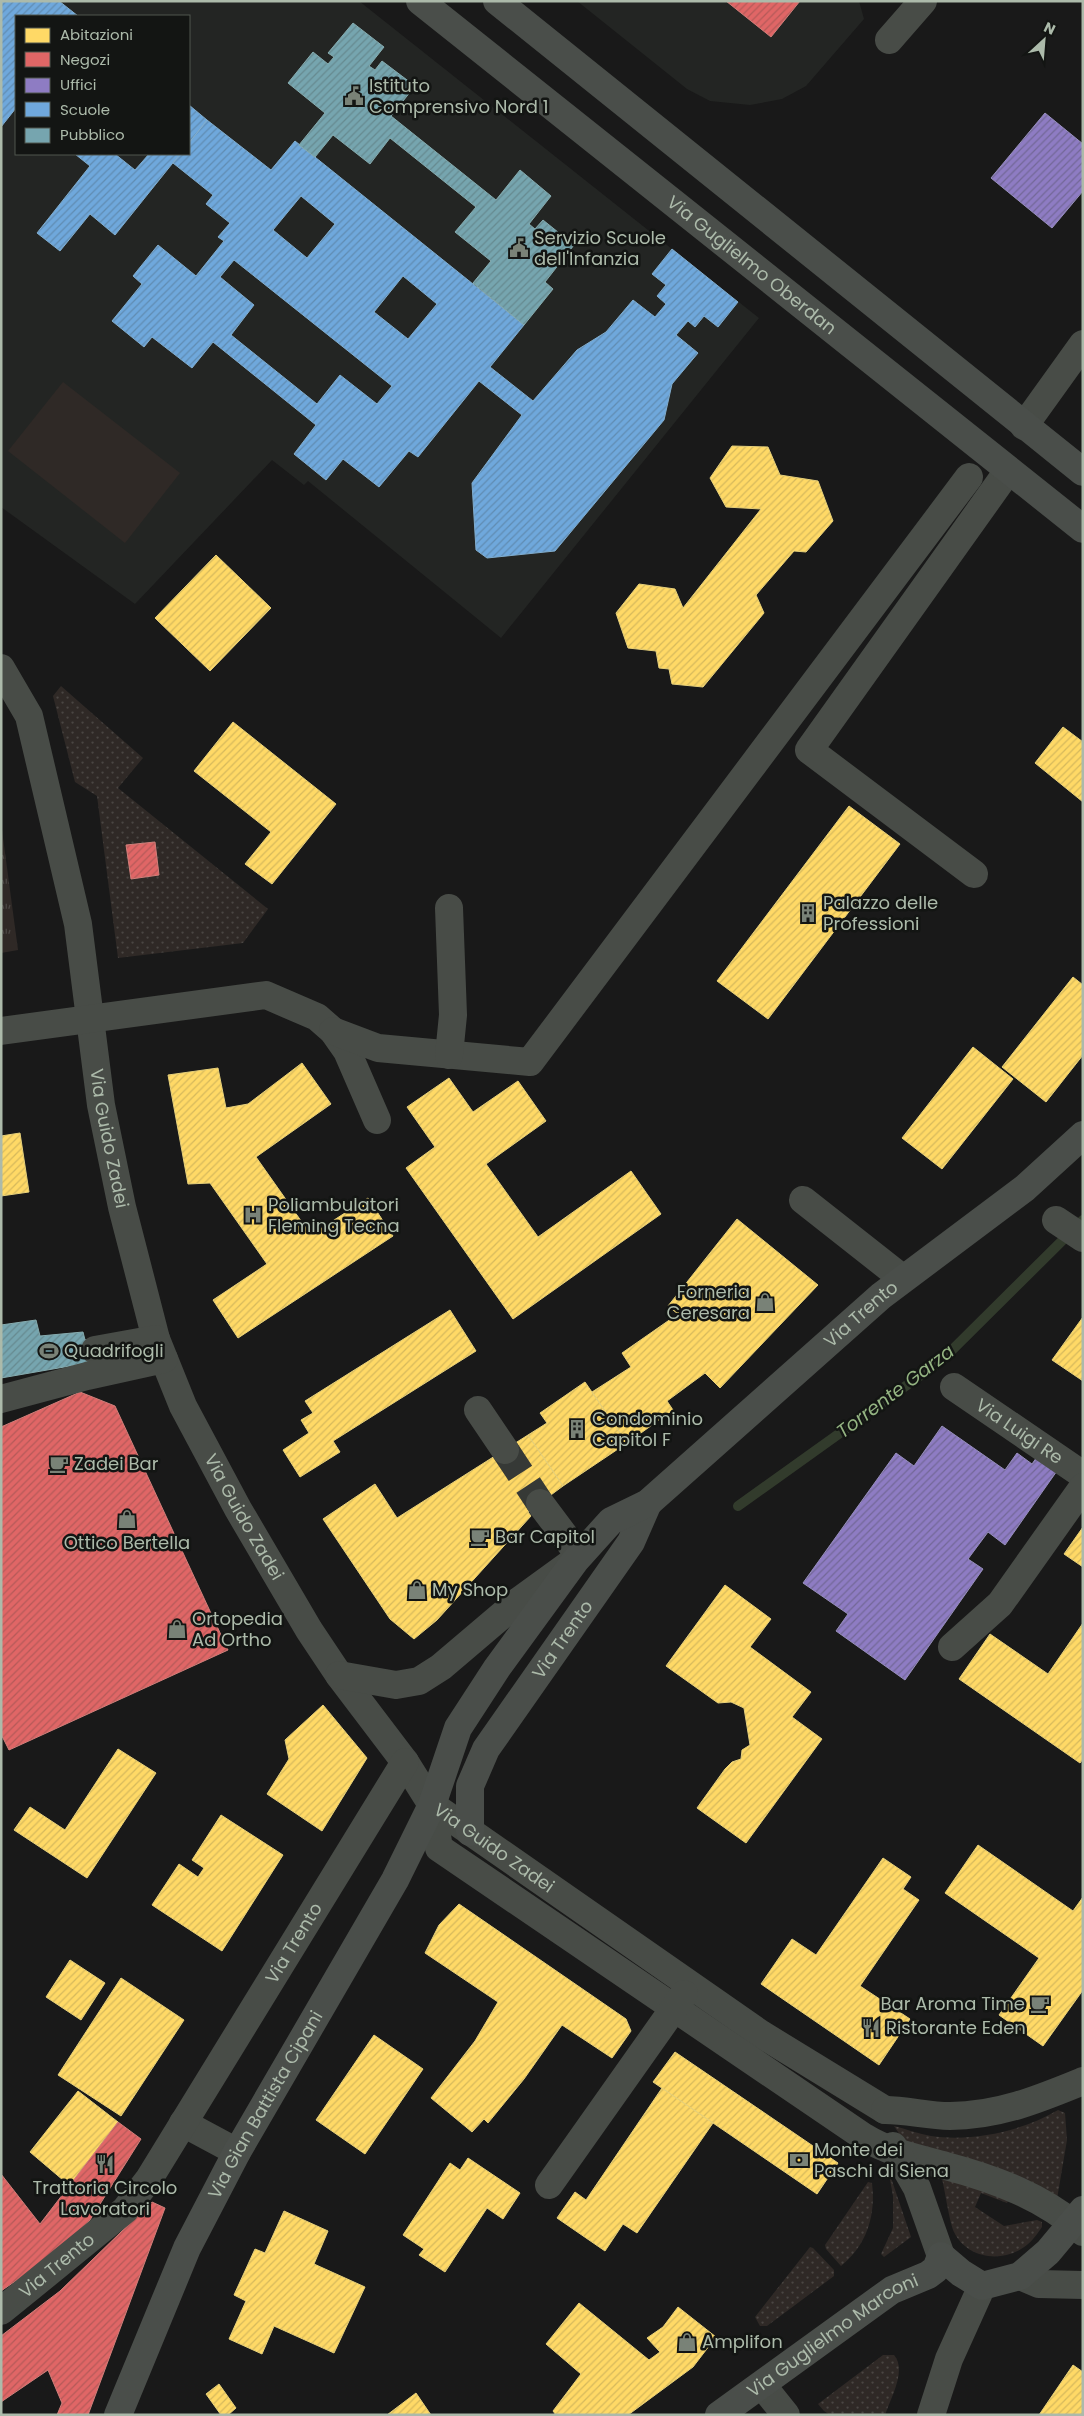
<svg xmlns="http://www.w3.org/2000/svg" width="1084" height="2416" font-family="Poppins,sans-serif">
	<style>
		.built { fill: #232523; fill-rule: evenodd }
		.grass { fill: url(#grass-dots) }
		.park { fill: url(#park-tufts) }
		.garden { fill: #2f2926 }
		.homes { fill: url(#homes-hatch); stroke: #e6d07a }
		.shops { fill: url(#shops-hatch); stroke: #d07f7a }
		.offices { fill: url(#offices-hatch); stroke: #978fbc }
		.schools { fill: url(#schools-hatch); stroke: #81adcd; fill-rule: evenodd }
		.public { fill: url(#public-hatch); stroke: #86abae }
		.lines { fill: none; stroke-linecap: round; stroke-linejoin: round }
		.stream { stroke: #323b2c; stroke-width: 10 }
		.minor-tunnel { stroke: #363936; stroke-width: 28; stroke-dasharray: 28 14; stroke-linecap: butt }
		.minor { stroke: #484c47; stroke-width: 28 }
		.major { stroke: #4a4e4a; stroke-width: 28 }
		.labels { text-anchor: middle; stroke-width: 5; stroke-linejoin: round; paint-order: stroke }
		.poi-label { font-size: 18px; fill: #acbaaa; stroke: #131513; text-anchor: start }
		.street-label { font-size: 18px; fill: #acbaaa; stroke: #131513 }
		.water-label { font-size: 19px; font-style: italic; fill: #94b482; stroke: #131513 }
	</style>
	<defs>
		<pattern id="grass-dots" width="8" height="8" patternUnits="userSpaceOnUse" patternTransform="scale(1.25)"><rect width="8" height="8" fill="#2f2926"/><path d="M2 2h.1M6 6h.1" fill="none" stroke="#4a4643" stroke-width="1.8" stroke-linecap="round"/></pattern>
		<pattern id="park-tufts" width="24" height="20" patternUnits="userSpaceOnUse" patternTransform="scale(1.25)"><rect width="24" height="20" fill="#2f2926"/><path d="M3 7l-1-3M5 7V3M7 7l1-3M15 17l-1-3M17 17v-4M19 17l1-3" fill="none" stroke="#4a4643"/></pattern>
		<pattern id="homes-hatch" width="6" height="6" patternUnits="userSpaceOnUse" patternTransform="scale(1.25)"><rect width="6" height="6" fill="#ffd966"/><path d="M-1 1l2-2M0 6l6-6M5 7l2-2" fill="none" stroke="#d6b95c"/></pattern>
		<pattern id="shops-hatch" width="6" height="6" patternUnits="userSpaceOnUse" patternTransform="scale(1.25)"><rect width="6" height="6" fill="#e06666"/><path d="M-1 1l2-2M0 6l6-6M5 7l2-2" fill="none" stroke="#b55a59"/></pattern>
		<pattern id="offices-hatch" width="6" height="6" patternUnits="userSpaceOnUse" patternTransform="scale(1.25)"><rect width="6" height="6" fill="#8e7cc3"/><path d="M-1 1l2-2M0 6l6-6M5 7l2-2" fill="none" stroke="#736898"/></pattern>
		<pattern id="schools-hatch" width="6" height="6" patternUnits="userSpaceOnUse" patternTransform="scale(1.25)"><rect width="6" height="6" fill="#6fa8dc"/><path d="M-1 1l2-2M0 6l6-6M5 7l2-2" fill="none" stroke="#608cb2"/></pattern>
		<pattern id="public-hatch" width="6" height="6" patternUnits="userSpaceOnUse" patternTransform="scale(1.25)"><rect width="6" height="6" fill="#76a5af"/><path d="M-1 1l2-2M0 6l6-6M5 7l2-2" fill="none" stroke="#668a90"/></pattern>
	</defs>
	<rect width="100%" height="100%" fill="#191919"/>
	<path class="built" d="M1,1H359L759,318L501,638L308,481L304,485L272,460L135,604L1,507ZM16,16H189V154H16Z
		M577,1H859L864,19L806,86L782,99L750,105L710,101L687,89Z"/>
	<path class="grass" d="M61,686L143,758L118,788L268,909L243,943L118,958L97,796L75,782L53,696Z
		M1058,2110L1065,2113L1067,2140L1057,2199L910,2150L894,2126C906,2129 919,2134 931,2136C973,2142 1023,2131 1058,2110Z
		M888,2169L911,2237L884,2257L881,2254L893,2228V2196Z
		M941,2175L1011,2195L1007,2203L981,2193L975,2207L1004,2226L1037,2220L1042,2222V2227C1036,2236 1030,2244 1021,2249C998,2263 966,2257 954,2232C949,2221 945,2189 941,2175Z
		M868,2182L872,2183C876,2215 867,2245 841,2266L826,2249L825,2245Z
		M810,2247L813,2248L834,2270V2276L767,2326H760L755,2317Z
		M883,2355H894C907,2370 891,2397 885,2415H830L824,2411L818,2404Z"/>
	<path class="park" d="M1,823L18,950L1,953Z"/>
	<path class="garden" d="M63,382L180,473L125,543L8,451Z"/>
	<path class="homes" d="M732,446L768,447L780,475L818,481L833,521L806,552L794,551L756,595L764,613L703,687L672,684L669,669L659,668L656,651L628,648L616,613L639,584L675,589L683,608L761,509L726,507L710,478Z
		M216,555L271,608L210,671L155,618Z
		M233,722L336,804L272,884L245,864L271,832L194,771Z
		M1063,727L1083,742V802L1035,763Z
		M849,806L900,844L768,1019L717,981Z
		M1073,977L1083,985V1055L1046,1102L1002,1067Z
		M973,1047L1013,1079L942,1169L902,1138Z
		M302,1063L331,1104L256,1157L311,1235L368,1198L393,1236L238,1338L213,1300L267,1264L210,1183L188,1184L168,1075L218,1068L226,1108L248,1104Z
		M449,1078L473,1112L518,1081L546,1121L486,1164L538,1237L631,1171L661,1214L513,1319L406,1168L435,1147L407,1107Z
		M20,1133L29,1192L1,1196V1136Z
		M737,1219L818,1285L720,1388L705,1373L667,1401L673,1410L627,1443L592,1392L631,1367L622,1353L678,1314L668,1306Z
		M450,1310L476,1351L333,1441L340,1452L300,1477L283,1450L309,1433L301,1420L313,1413L305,1401Z
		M1083,1317V1381L1052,1360Z
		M585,1382L627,1443L563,1486L528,1435L547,1423L540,1413Z
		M528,1435L563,1486L528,1512L531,1516L437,1620L414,1639L390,1619L323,1519L375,1484L397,1518Z
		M1083,1527V1567L1064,1554Z
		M725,1585L771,1619L750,1647L811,1692L792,1717L822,1739L746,1843L697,1808L725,1769L732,1762L741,1759L742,1750L750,1745L744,1708L731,1702L718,1703L666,1666Z
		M1083,1623V1759L1080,1763L959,1679L990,1634L1048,1674Z
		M323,1705L367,1758L322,1831L267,1794L289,1759L285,1740Z
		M118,1749L156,1773L87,1878L14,1830L30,1807L65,1830Z
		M221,1815L283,1855L222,1951L152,1905L179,1864L198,1877L204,1868L192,1860Z
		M978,1845L1073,1911L1083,1897V1990L1043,2046L999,2015L1039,1958L945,1893Z
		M883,1858L911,1877L903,1889L919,1900L860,1986L910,2019L879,2065L761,1984L792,1939L816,1955Z
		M459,1904L626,2019L631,2031L612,2058L562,2025L524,2079L488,2123L484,2119L472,2132L431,2098L475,2041L498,2002L425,1953L439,1925Z
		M70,1960L105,1983L81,2020L46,1997Z
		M121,1978L184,2020L121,2116L58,2075Z
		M374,2035L423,2069L365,2154L316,2120Z
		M675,2052L838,2163L817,2194L653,2082Z
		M662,2088L713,2123L637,2233L623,2224L605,2251L557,2218L575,2192L586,2200Z
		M78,2091L118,2122L70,2186L30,2152Z
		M468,2158L520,2193L503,2219L487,2208L445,2272L419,2255L424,2249L403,2235L450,2163L460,2170Z
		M284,2211L328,2231L314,2264L365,2287L334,2353L274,2326L262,2354L229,2339L246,2301L234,2295L255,2249L265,2253Z
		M579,2303L649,2360L660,2352L647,2338L663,2327L678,2307L716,2337L693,2367L628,2415H556L553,2411L581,2374L546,2344Z
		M1073,2365L1083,2372V2415H1039Z
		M219,2384L236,2408L228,2415H221L206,2394Z
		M416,2393L431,2415H387Z"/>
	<path class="shops" d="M726,1H800L771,37Z
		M155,842L159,875L131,879L126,845Z
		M80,1392L115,1406L228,1650L9,1750L1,1734V1427Z
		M118,2122L141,2139L90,2220L57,2253L1,2291V2174L40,2224Z
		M152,2202L165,2208L88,2415H57L62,2403L48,2370L1,2402V2336L60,2291Z"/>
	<path class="offices" d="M1045,113L1083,144V191L1052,228L991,178Z
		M942,1426L1005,1470L1017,1453L1032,1464L1039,1454L1059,1468L1005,1545L988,1532L968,1559L983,1569L905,1680L836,1631L848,1614L803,1583L896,1453L914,1466Z"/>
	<path class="schools" d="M1,1H59L78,16H16V108L1,127Z
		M189,105L207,120L189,143Z
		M207,120L271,170L295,141L524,325L490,367L533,401L577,350L606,332L633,300L655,317L666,304L657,296L666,285L652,274L672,249L738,302L718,327L704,316L695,327L688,321L676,335L698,353L672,384L664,420L555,551L487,558L476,550L472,483L522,415L479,381L418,457L409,451L379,487L343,459L326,480L294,454L316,425L213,342L192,368L152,337L144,347L112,321L142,284L133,276L158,245L196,276L224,241L218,237L230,223L206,204L213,195L173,163L180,154H189V143ZM301,196L335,224L307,258L273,230ZM234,260L392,386L377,404L340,375L317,404L231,335L254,305L220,277ZM403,276L437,304L408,339L374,312Z
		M75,154H115L135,170L149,154H180L115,235L90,214L60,251L37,233L90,166Z"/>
	<path class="public" d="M353,23L384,47L369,66L375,70L382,61L415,86L391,116L496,200L520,170L551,196L529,224L535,229L543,220L574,245L545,282L553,289L524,325L473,283L491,261L455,232L476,207L390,138L370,164L333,135L315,157L299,145L325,113L288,83L313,52L328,64L334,57L328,53Z
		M36,1320L40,1336L83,1332L85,1340L95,1339L99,1361L1,1378V1325Z"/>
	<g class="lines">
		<path class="stream" d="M738,1506L942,1360L1083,1220"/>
		<path class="minor-tunnel" d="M505,1450L540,1503"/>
		<g class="minor">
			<path d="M889,40L923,1"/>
			<path d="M1024,426L1083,344"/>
			<path id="s1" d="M1,668L29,716L78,924L101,1105L122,1207L156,1339L183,1406L238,1509L309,1630L339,1675L405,1762L432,1805L761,2034L885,2110"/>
			<path d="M974,874L809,750L1008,471"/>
			<path d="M1,1031L266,995L317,1017L333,1031L347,1051L377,1120"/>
			<path d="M333,1031L378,1048L530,1062L969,477"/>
			<path d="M449,1055L453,1015L449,908"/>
			<path d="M803,1200L902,1278"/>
			<path d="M1056,1220L1083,1238"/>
			<path d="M95,1350L156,1339"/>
			<path id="s2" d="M954,1387L1083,1475"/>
			<path d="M1,1399L87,1376L164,1359"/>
			<path d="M478,1410L505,1450"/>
			<path d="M540,1503L579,1555"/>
			<path d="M952,1647L1000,1604L1083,1487"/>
			<path d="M339,1675L396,1685L419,1681L441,1667L520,1600L571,1563"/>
			<path d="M432,1805L439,1848L864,2137C890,2153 917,2158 946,2166C995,2179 1044,2197 1083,2232"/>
			<path d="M885,2110C907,2110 928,2116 950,2116C998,2116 1039,2099 1083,2081"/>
			<path d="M183,2123L237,2152"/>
			<path d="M893,2146L917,2188L941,2256"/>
			<path d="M549,2185L684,1994"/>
			<path d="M1020,2276L1039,2284L1083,2285"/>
			<path id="s3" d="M1,2311L125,2210L149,2179L405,1762"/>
			<path d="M762,2385L786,2415"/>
			<path d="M931,2415L949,2359L982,2286"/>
		</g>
		<g class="major">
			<path id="s4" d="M420,1L1083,529"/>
			<path d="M497,1L1083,472"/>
			<path id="s5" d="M470,1832V1786L486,1749L631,1542L648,1503"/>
			<path id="s6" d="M118,2415L187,2248L237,2152L395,1880L432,1805L458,1728L497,1668L575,1561L611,1521L648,1503L881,1296L1025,1188L1083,1135"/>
			<path id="s7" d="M719,2415L892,2290L928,2275L936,2269L941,2256L961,2273L982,2286L1020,2276L1048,2252L1083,2210"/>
		</g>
	</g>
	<defs>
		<g id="civic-bare" transform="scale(1.5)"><path d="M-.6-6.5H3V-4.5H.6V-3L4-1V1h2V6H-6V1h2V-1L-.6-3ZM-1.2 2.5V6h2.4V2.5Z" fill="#798277" stroke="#131513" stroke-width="2.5" paint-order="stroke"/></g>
		<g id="building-bare" transform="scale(1.5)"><path d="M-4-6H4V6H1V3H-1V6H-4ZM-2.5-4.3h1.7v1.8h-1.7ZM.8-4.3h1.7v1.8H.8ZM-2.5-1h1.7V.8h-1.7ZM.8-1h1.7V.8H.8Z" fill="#798277" stroke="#131513" stroke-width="2.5" paint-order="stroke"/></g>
		<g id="hospital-bare" transform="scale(1.5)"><path d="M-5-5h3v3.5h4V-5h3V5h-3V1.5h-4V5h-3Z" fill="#798277" stroke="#131513" stroke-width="2.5" paint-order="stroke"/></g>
		<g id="shop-bare" transform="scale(1.5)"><path d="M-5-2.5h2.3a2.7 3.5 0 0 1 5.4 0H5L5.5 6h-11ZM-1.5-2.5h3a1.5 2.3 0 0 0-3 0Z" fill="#798277" stroke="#131513" stroke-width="2.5" paint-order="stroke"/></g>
		<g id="stadium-bare" transform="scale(1.5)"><path d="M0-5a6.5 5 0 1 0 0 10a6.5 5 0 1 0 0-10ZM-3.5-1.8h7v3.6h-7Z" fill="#798277" stroke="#131513" stroke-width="2.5" paint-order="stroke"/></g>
		<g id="cafe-bare" transform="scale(1.5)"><path d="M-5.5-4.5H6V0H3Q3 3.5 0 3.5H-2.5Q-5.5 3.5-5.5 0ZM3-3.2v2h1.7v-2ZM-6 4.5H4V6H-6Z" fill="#798277" stroke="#131513" stroke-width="2.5" paint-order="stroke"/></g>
		<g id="restaurant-bare" transform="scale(1.5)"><path d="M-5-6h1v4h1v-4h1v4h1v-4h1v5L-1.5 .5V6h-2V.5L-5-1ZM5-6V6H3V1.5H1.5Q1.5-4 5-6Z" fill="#798277" stroke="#131513" stroke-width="2.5" paint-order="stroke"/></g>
		<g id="bank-bare" transform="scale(1.5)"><path d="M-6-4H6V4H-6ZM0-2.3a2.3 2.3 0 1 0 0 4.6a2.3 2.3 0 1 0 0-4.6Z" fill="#798277" stroke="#131513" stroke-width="2.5" paint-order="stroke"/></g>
	</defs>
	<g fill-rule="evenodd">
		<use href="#civic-bare" x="354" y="96"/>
		<use href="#civic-bare" x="519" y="248"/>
		<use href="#building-bare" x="808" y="913"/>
		<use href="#hospital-bare" x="253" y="1215"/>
		<use href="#shop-bare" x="765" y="1302"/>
		<use href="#stadium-bare" x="49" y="1351"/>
		<use href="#building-bare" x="577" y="1429"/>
		<use href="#cafe-bare" x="59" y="1464"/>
		<use href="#shop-bare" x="127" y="1519"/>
		<use href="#cafe-bare" x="480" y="1537"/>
		<use href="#shop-bare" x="417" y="1590"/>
		<use href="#shop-bare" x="177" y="1629"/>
		<use href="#cafe-bare" x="1040" y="2004"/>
		<use href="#restaurant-bare" x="871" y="2028"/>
		<use href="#bank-bare" x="799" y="2160"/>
		<use href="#restaurant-bare" x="105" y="2164"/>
		<use href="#shop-bare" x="687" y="2342"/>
	</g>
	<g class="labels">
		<g class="poi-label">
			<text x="369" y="92">Istituto<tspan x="369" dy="21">Comprensivo Nord 1</tspan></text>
			<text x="534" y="244">Servizio Scuole<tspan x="534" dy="21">dell'Infanzia</tspan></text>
			<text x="823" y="909">Palazzo delle<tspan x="823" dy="21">Professioni</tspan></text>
			<text x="268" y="1211">Poliambulatori<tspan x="268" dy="21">Fleming Tecna</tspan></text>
			<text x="750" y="1298" text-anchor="end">Forneria<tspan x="750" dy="21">Ceresara</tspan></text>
			<text x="64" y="1357">Quadrifogli</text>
			<text x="592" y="1425">Condominio<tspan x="592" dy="21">Capitol F</tspan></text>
			<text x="74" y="1470">Zadei Bar</text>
			<text x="495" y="1543">Bar Capitol</text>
			<text x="127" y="1549" text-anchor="middle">Ottico Bertella</text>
			<text x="432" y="1596">My Shop</text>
			<text x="192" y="1625">Ortopedia<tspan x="192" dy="21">Ad Ortho</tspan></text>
			<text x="1025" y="2010" text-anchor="end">Bar Aroma Time</text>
			<text x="886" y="2034">Ristorante Eden</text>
			<text x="814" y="2156">Monte dei<tspan x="814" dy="21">Paschi di Siena</tspan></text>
			<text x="105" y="2194" text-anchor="middle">Trattoria Circolo<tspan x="105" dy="21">Lavoratori</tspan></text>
			<text x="702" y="2348">Amplifon</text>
		</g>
		<g class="street-label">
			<text dy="6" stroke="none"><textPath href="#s4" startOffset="424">Via Guglielmo Oberdan</textPath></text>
			<text dy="6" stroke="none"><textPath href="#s1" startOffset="486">Via Guido Zadei</textPath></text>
			<text dy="6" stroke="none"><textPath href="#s6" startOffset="1352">Via Trento</textPath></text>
			<text dy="6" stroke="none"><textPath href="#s2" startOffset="79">Via Luigi Re</textPath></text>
			<text dy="6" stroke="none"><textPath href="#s1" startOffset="891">Via Guido Zadei</textPath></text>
			<text dy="6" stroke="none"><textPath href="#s5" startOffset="220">Via Trento</textPath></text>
			<text dy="6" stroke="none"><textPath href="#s1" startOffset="1311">Via Guido Zadei</textPath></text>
			<text dy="6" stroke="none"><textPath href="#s3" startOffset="476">Via Trento</textPath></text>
			<text dy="6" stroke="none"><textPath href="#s6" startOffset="344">Via Gian Battista Cipani</textPath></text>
			<text dy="6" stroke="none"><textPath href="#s3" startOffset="72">Via Trento</textPath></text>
			<text dy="6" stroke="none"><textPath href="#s7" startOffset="139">Via Guglielmo Marconi</textPath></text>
		</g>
		<g class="water-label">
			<text transform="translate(895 1391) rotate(-37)" y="7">Torrente Garza</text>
		</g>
	</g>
	<rect width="1084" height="2416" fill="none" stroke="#acbaaa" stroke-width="5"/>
	<rect x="15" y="15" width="175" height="140" fill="#131513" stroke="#50574f"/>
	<rect x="25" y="28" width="25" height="15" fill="#ffd966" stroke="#50574f"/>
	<text x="60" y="40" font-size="15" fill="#acbaaa">Abitazioni</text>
	<rect x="25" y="52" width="25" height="15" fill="#e06666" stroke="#50574f"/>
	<text x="60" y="65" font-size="15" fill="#acbaaa">Negozi</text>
	<rect x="25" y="78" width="25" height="15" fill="#8e7cc3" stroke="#50574f"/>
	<text x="60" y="90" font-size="15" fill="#acbaaa">Uffici</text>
	<rect x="25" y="102" width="25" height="15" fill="#6fa8dc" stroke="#50574f"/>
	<text x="60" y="115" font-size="15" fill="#acbaaa">Scuole</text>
	<rect x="25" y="128" width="25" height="15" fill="#76a5af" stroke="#50574f"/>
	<text x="60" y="140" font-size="15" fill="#acbaaa">Pubblico</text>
	<g transform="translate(1044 40) rotate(26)" stroke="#131513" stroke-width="4" paint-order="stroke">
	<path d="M0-4L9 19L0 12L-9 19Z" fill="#acbaaa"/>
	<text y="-8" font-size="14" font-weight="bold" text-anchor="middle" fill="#acbaaa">N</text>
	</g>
</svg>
